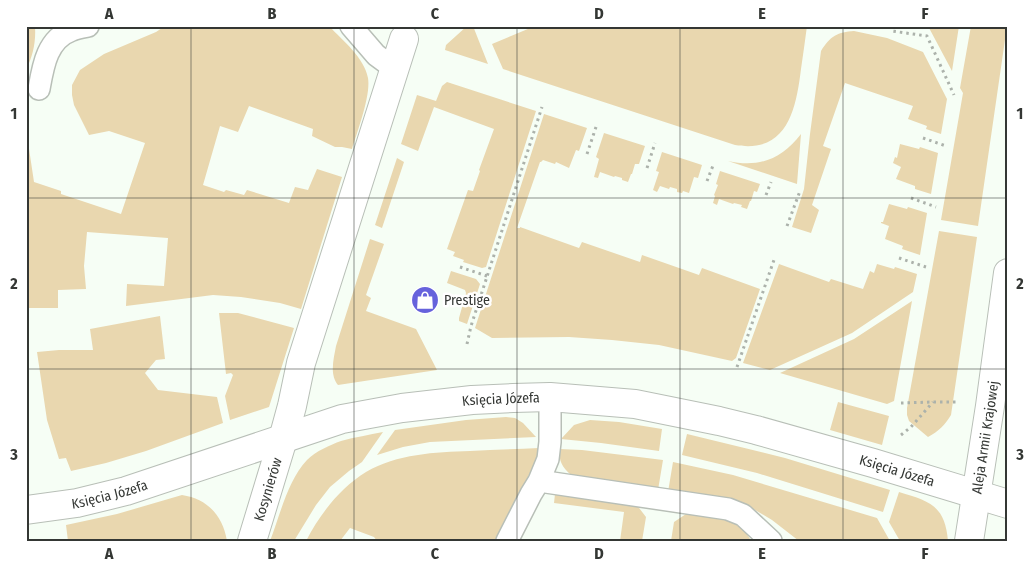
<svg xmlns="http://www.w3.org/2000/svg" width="1034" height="567" font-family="'Fira Sans Condensed',sans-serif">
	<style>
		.green { fill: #e9d7af }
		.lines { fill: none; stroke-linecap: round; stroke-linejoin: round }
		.lane-casing { stroke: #b8bfb7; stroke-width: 24 }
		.street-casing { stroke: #b8bfb7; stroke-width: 30 }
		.secondary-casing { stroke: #b8bfb7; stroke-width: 30 }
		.path { stroke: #acb2ab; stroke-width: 3; stroke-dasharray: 2.5 4; stroke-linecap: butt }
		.lane { stroke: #fff; stroke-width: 21 }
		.street { stroke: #fff; stroke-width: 28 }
		.secondary { stroke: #fff; stroke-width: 28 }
		.grid { fill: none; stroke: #343734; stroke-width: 1; stroke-opacity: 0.55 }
		.labels { text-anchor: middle; stroke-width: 5; stroke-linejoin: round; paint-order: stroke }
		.poi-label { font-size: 14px; fill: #343734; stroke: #fff; text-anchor: start }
		.street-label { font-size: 14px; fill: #343734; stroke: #fff }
		.neatline { fill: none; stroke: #343734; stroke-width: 2 }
		.grid-label { font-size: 16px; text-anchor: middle; font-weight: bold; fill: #343734 }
	</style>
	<rect width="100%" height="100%" fill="#f6fef5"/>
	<path class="green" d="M165,26H329C343,41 364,57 368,78C371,96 357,132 352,149L342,147H335L312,136L313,129L249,106L238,132L220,126L203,185L224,192L226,190L244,195L247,190L289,203L295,187L308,190L317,169L342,177L301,309L280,303L241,297L213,295L126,306L127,284L164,286L168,238L87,232L84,266L86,289L58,290V308H26V144L28,142L34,182L61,191V194L121,214L145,143L109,131L89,135L74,105L72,95V85L80,70L104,54L156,32Z
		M467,26H473L488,64L445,50L446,45Z
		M535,26H807C805,41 803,55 801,69C796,110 787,154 735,145L503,69L492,44Z
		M928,26H959L952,71Z
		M971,26H1007L978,226L941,220L963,93L960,88Z
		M35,27C36,42 33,56 26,70V28Z
		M854,31L887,38L923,52L947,99L941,134L926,129L927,126L908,119L913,106L845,83L823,146L831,149L812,205L819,210L811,233L792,227L804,189L810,134L821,51C830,36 838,32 854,31Z
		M447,82L536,111L486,267L482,268L463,262L464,260L453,256L455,252L447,249L468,190L473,191L480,171L479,170L494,129L434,107L418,151L401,144L417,95L436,101L442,86Z
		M544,114L587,128L579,151L576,150L569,168L556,162L555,164L543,160L541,162H540L517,228H520V227L579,248L582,242L640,262L642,255L699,275L702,268L760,289L736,358L732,361L659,345L612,340L569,337L492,338L475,328Z
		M604,133L645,146L639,164H635L632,174H631L628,182L622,180V178L615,176L614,177L600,172L598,178L594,177L599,159L596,157Z
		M801,134L797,184L728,161C759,168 782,159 801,134Z
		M900,144L919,149L920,147L938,153L931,194L915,189V186L896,179L901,167L893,163L895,157L897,158Z
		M662,152L702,165L698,178L694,177L689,193L683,191L682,193L677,192V189L670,187L669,189L660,186L657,192L653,190L659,172L656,171Z
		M397,158L404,162L382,228L375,225Z
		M720,171L760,184L757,192L754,191L751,201H750L747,209L741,207L742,205L734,203L733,204L719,199L717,205L713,203L715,196L714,195L718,185L716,184Z
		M889,204L907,209L908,207L927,213L920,255L902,249L903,246L885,239L889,226L881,223V222H883Z
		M939,231L977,237L951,415C945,425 939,431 928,437L909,421L907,415V408Z
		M370,239L384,244L366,295L371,298L366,311L416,329L437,370L338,385C329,374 334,358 336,346Z
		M779,264L829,282L831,279L863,289L870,271L874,273L877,264L894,269L895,267L917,274L913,292L852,333L770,370L743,363Z
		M451,271L476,279L480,284L467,324L459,321V318L466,293L465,290L447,283Z
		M912,301L894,401L887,404L780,373L854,339Z
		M219,313H238L294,328L269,407L230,420L225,396L233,375L231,373L226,374Z
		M160,316L165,359L156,360L145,373L158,390L217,397L223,423L146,451L106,463L71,471L66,458L59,459L47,420L37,352L59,350H93L90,329Z
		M838,402L889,416L882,445L830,430Z
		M506,417L515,418L523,423L536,437L430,442L403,447L377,455L395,430L466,420Z
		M590,420L619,422L662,429L659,451L601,443L561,439L574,425Z
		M383,432L362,462L349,471L330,487L316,505L294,541H270C280,515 288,480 307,460C316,451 330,445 341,441C355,437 369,435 383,432Z
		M687,434L785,458L890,490L883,512L757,473L682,455Z
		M539,448V455L496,541H377L374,537L350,528L340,541H306C320,514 340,488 366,472C397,454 435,452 470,451C493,450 516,449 539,448Z
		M559,449L582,450L663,460L658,490L571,475C562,467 559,461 559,449Z
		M673,462L733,475L877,518L890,541H799L772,520L750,507L668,492Z
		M899,492C929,501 945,505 948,541H900L889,522Z
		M555,494L636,504L646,517L642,541H620L624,512L554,503Z
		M182,495C208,499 223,516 227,541H68L66,525L117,514Z
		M689,512C700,514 719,516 728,519C737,522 747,532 751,541H671L674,522Z"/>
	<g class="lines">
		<g class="lane-casing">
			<path id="lane" d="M351,26L376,55L395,69
				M39,89C43,66 47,39 72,30C77,28 83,27 88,26
				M539,481L728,509L743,515L771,541
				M507,541L531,494L539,481L548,459L550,442V397"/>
		</g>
		<g class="street-casing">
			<g id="street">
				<path id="s1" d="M26,510L77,503L126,491L342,419L402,408L472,400L513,398L550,397L635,404L719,421L756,430L873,463L1008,504"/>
				<path id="s2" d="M252,541L283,439L292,406L301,363L404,39"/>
			</g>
		</g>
		<g class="secondary-casing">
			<g id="secondary">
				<path id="s3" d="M969,541L990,406L1008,273"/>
			</g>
		</g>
		<path class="path" d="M893,26L892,31L927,36L954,95
			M923,138L946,146
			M587,154L597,124
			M647,168L655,143
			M707,181L714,163
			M766,195L771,182
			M911,198L936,207
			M787,226L800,191
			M899,258L926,267
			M460,267L487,276
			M467,344L471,326L542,107
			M737,367L775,257
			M901,403L933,402H958
			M901,435L911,427L933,402"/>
		<use href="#lane" class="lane"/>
		<use href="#street" class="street"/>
		<use href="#secondary" class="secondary"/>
	</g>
	<path class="grid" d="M191,26V541M354,26V541M517,26V541M680,26V541M843,26V541M26,198H1008M26,369H1008"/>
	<defs>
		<g id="shop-disc" transform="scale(1.4375)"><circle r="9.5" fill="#6662dc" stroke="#fff"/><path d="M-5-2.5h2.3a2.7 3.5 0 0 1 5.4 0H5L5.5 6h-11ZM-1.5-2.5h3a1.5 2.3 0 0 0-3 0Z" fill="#fff"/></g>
	</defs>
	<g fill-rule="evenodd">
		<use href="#shop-disc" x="425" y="300"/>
	</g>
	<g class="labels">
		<g class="poi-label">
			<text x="444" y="305">Prestige</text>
		</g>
		<g class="street-label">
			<text dy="5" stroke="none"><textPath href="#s1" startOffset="490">Księcia Józefa</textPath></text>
			<text dy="5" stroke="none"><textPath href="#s3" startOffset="105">Aleja Armii Krajowej</textPath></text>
			<text dy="5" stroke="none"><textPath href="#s1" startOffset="895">Księcia Józefa</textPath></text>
			<text dy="5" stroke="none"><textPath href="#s2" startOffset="54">Kosynierów</textPath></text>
			<text dy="5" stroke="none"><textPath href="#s1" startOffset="85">Księcia Józefa</textPath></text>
		</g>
	</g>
	<rect width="1034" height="567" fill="none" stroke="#ffffff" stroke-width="55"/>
	<rect x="28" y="28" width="978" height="512" class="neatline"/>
	<g class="grid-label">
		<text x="109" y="19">A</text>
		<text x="272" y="19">B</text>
		<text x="435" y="19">C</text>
		<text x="599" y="19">D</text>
		<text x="762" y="19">E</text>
		<text x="925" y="19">F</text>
		<text x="14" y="119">1</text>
		<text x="1020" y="119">1</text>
		<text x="14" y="289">2</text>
		<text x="1020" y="289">2</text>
		<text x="14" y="460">3</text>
		<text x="1020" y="460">3</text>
		<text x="109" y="559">A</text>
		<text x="272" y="559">B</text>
		<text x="435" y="559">C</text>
		<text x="599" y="559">D</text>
		<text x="762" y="559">E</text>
		<text x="925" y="559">F</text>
	</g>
</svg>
